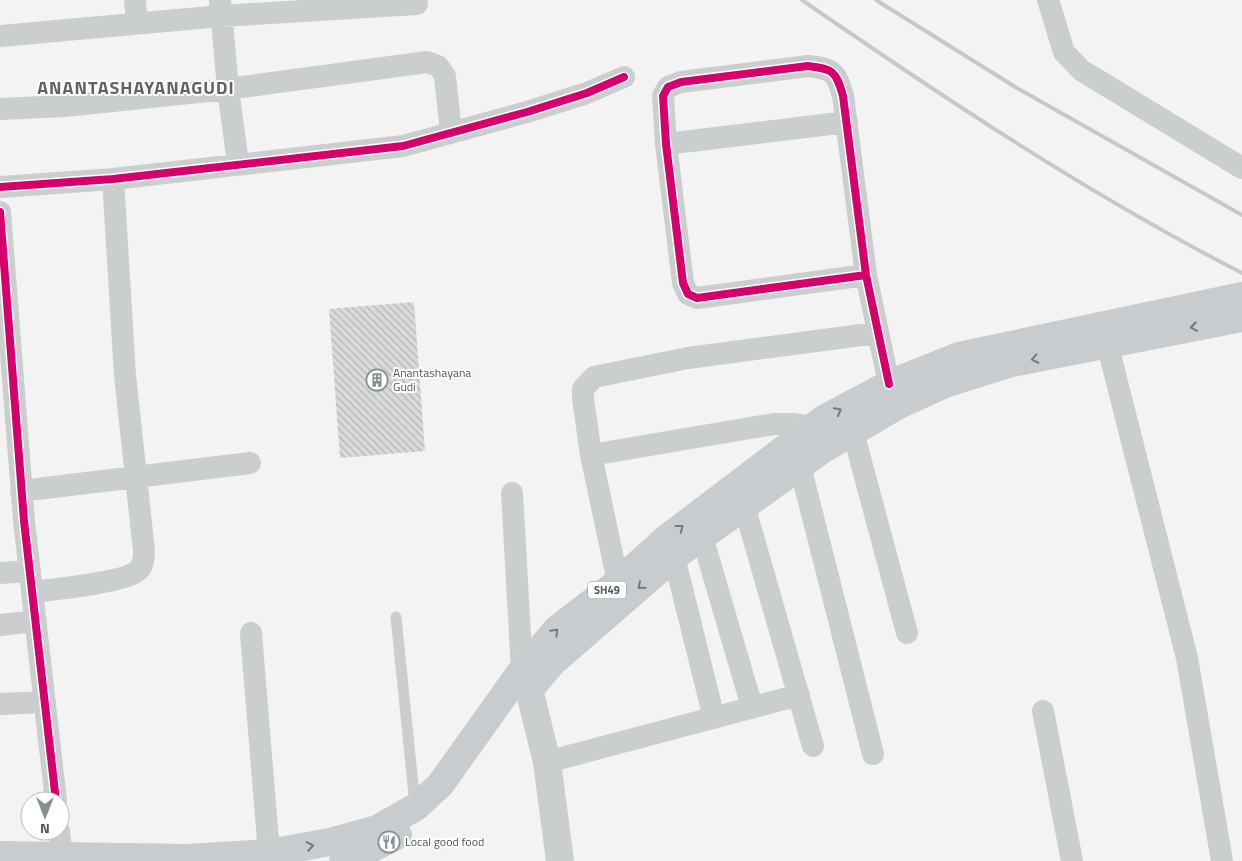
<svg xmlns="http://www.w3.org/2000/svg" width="1242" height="861" font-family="'Titillium Web',sans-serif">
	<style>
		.building { fill: url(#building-back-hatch) }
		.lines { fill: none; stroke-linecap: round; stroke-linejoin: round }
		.service { stroke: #cbcece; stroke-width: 11 }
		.minor { stroke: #cbcece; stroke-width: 22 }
		.tertiary { stroke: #cbcece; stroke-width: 28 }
		.primary { stroke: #c8ccce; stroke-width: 28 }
		.rail { stroke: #c7c8c9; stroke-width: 4 }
		.cycleway-casing { stroke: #fff; stroke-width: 11 }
		.cycleway { stroke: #d6006c; stroke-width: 8 }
		.oneway { stroke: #707b80 }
		.labels { text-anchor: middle; stroke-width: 4; stroke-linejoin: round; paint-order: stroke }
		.shield { fill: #fff; stroke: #818a8e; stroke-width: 1 }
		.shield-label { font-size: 11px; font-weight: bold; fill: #4b585e }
		.poi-label { font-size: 12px; fill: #4b585e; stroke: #fff; text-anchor: start }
		.district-label { font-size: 18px; font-weight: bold; letter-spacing: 1px; fill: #5f6366; stroke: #fff }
	</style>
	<defs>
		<pattern id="building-back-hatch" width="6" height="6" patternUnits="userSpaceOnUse" patternTransform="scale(1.25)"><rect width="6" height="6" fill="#d9dbdb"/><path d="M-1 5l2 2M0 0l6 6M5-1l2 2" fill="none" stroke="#b2b4b5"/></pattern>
	</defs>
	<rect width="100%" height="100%" fill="#f3f3f3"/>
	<path class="building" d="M414,302L425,451L340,458L329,309Z"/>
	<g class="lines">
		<path class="service" d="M396,617L415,805"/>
		<path class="minor" d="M135,0L137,22
			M220,0L228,89L238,163
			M1048,0L1064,52L1081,70L1242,168
			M0,36L221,16L417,4
			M0,109L65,106L228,89L427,62L438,66L445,76L451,132
			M666,144L847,122
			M0,187L113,179L403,146L527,112L587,93L624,77
			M0,212L24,521L56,801
			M866,275L697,298L688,294L683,283L666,144L663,96L668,87L681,82L808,66C833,69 836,71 843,96L866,275L889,384
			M1107,343L1187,658L1222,861
			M853,432L907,633
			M591,455L774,424H793L813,427
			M800,466L873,754
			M21,491L250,463
			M512,493L522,670
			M744,505L813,746
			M702,536L752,707
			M674,557L714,718
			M0,573L30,571
			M618,582L591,455L583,399V389L594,377L688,358L877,333
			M33,592C55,589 120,583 136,572C143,568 144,558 144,551L125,375L113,179
			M0,625L36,621
			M251,633L269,853
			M0,704L45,702
			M1043,711L1072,861
			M547,762L799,695
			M59,831L62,857"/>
		<path class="tertiary" d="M529,689L547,762L560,861"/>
		<path class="primary" d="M531,688L552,663L674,557L822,450L899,405L945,384L1012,363L1242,318
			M0,855L186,858L269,853L330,842L377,829L416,807L440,785L522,670L557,629L618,582L667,538L825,418L889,384L959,356L1242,296
			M343,861L351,859L398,835"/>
		<path class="rail" d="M802,0C944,98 1088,194 1242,273
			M876,0L1017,88L1242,215"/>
		<g class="cycleway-casing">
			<path id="cycleway" d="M0,187L113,179L403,146L527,112L587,93L624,77
				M0,212L24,521L56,801
				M866,275L697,298L688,294L683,283L666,144L663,96L668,87L681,82L808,66C833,69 836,71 843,96L866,275L889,384"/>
		</g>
		<use href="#cycleway" class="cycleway"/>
	</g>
	<defs><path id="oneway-chevron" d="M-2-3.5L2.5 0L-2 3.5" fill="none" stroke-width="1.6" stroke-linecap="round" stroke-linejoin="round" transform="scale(1.25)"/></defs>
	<g class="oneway">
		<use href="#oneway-chevron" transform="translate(1194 327) rotate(170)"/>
		<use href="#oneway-chevron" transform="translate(1035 359) rotate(168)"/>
		<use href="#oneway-chevron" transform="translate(838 411) rotate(-28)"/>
		<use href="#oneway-chevron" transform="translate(680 528) rotate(-37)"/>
		<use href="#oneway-chevron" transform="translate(641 586) rotate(139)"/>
		<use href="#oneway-chevron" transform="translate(555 632) rotate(-46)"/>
		<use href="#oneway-chevron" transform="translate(310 846) rotate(-10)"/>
	</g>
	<defs>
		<g id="building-ring" transform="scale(1.125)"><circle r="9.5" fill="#fff" stroke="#868e92" stroke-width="1.5"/><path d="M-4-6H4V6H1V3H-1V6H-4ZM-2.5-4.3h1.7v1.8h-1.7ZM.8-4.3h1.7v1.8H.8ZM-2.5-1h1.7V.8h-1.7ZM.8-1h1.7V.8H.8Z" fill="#868e92"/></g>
		<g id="restaurant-ring" transform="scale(1.125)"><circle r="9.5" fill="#fff" stroke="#868e92" stroke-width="1.5"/><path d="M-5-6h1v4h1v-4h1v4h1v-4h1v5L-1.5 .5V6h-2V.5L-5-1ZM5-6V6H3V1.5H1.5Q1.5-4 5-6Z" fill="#868e92"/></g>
	</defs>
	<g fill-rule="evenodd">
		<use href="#building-ring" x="377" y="380"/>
		<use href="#restaurant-ring" x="389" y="842"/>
	</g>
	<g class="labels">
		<rect class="shield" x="588" y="581.5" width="38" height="17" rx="4"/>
		<g class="shield-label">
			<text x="607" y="594">SH49</text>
		</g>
		<g class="poi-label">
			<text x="393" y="377">Anantashayana<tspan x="393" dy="14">Gudi</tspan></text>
			<text x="405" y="846">Local good food</text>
		</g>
		<g class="district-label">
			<text x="136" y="94">ANANTASHAYANAGUDI</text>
		</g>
	</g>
	<g transform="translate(45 816) rotate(180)"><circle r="24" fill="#ffffff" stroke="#b7bcbf"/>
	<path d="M0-4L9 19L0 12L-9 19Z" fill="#868e92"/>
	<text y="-8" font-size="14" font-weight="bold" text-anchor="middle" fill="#4b585e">N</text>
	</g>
</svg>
